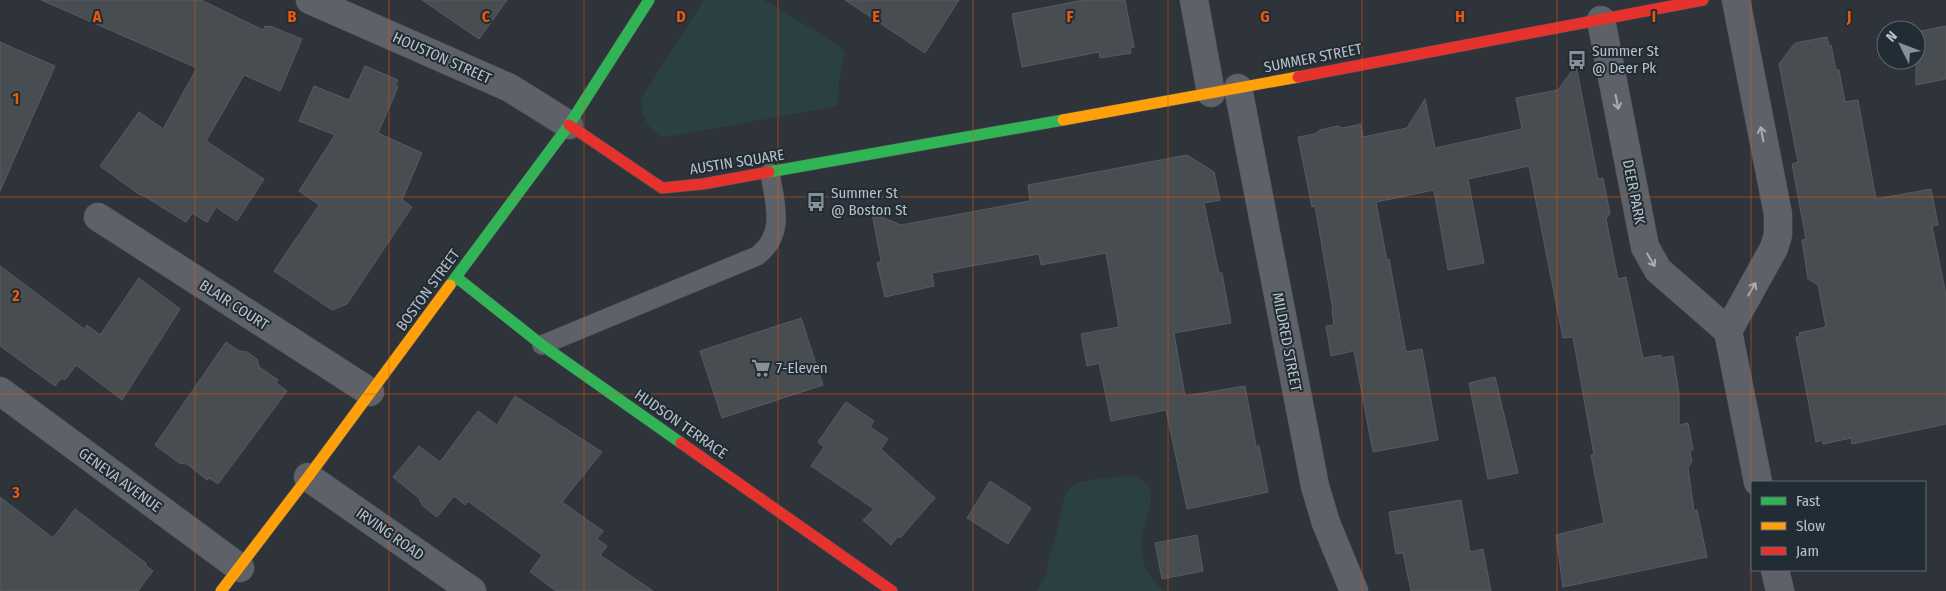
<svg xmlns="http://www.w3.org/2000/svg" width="1946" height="591" font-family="'Fira Sans Condensed',sans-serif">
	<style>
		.green { fill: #2b4141 }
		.building { fill: #474d51; stroke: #565c61 }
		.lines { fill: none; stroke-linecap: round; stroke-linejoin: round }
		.lane-casing { stroke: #4c5055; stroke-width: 20 }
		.street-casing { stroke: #4c5055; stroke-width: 29 }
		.fast-casing { stroke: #4c5055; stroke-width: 12 }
		.slow-casing { stroke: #4c5055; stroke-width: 12 }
		.jam-casing { stroke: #4c5055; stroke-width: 12 }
		.lane { stroke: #5e6268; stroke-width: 19 }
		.street { stroke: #5e6268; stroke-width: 28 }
		.fast { stroke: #30b455; stroke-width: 11 }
		.slow { stroke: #ff9f0a; stroke-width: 11 }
		.jam { stroke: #e5322d; stroke-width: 11 }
		.oneway { stroke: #a7aeb6 }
		.grid { fill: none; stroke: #e8590c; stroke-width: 1; stroke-opacity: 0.55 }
		.labels { text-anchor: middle; stroke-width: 4; stroke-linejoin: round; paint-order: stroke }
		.poi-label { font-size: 15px; fill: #b9c1ca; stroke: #212c35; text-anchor: start }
		.street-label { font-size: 15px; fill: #b9c1ca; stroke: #212c35 }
		.grid-label { font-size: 16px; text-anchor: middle; font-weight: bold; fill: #e8590c; stroke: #212c35; stroke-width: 4; stroke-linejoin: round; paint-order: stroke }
	</style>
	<rect width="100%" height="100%" fill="#2e343a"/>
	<path class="green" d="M704,0H764L835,43L845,52L839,81L838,106L666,137C649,135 641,114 641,99Z
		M1128,475C1166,483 1147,509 1142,535C1140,543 1142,558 1145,566C1148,576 1157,584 1163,591H1036L1047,573L1049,557L1055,541L1065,494L1072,487L1080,482Z"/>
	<path class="building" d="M41,0H201L263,30L265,26L269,27L270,26L302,39L280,91L244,75L206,141L264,179L237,221L216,207L207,222L192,213L186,222L141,194L140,195L100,166L139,112L163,129L197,68Z
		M422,0H507L479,39Z
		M845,0H959L925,53Z
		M1083,0H1125L1134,47L1130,48L1131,53L1100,58L1099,52L1022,67L1012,14Z
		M1946,26V79L1916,85V32Z
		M1827,37L1829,46L1831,45L1836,70H1839L1845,102L1858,100L1876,199L1931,189L1938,225L1932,226L1946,295V424L1852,444L1851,438L1823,444L1822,440L1816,442L1796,337L1800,336L1799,333L1826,327L1818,285L1808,279L1802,240L1806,239L1792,164L1798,162L1779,64L1795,43Z
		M0,42L55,66L0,191Z
		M1576,65L1598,179L1603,178L1610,214L1606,219L1618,279L1626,277L1643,358L1661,355V358L1673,356L1679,394V425L1688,423L1693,449L1690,452L1692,462L1688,467L1694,511L1697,510L1707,557L1563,587L1556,535L1604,523L1591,455H1594L1573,337L1563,338L1529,166L1468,179L1484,263L1448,270L1434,190L1376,202L1387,260L1389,259L1406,352L1422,349L1438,440L1373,452L1354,351L1331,356L1326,326L1334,325L1332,310H1333L1315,206L1312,207L1298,137L1315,134L1320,130L1337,126L1343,128L1361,124L1363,137L1407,128L1425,99L1435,148L1522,129L1516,98L1558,90Z
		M365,66L398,80L395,86L398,87L378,133L422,153L402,200L412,207L347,304L332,310L274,271L319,205L299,191L335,135L299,121L314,86L349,100Z
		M1187,155L1214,172L1220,200L1204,203L1219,273H1222L1231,323L1174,333L1185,396L1245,386L1256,446H1259L1268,492L1187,509L1166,410L1111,421L1099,363L1087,366L1081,334L1119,327L1106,253L1041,265L1039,254L932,273L934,286L885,297L877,263L881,261L872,213L901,225L1030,201L1028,185Z
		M0,266L84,329L87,325L100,335L139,278L180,309L122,400L76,365L65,380L62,378L55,386L0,346Z
		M801,318L823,385L722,418L700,351Z
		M226,342L239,351L247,352L257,359L259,367L278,380L276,383L287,391L218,484L209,478L207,480L187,464L179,463L155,445Z
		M1495,377L1518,473L1488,479L1469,383Z
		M515,396L602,452L562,502L603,531L597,539L607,546L600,555L653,591H556L530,572L542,555L468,501L465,505L454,496L437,517L422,505L419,498L393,477L419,446L440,462L478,411L497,425Z
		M846,402L874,421L870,427L888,439L881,449L935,498L900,538L898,536L891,545L863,520L874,509L811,466L824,447L818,442Z
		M990,481L1031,508L1008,544L967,518Z
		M0,497L53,538L75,509L147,564L145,565L153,571L138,591H0Z
		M1461,500L1470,552L1483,549L1491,591H1411L1403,553L1396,554L1389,512Z
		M1197,535L1203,571L1162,579L1155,543Z"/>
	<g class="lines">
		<g class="lane-casing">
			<path id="lane" d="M542,345L757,256C786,234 775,204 770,173"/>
		</g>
		<g class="street-casing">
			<path id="street" d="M310,0L510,88L569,125
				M1194,0L1211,93
				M1601,20L1645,247L1658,270L1728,331L1758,482
				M1238,88L1315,486L1326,523L1354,591
				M98,217L370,392
				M1728,331L1774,248L1778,235V214L1736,0
				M0,391L240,568
				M308,477L472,591
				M1775,570L1780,591"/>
		</g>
		<g class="fast-casing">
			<path id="fast" d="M769,172L1063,120
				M456,277L542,345L681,443
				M450,285L569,125L649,0"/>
		</g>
		<g class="slow-casing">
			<path id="slow" d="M1063,120L1298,77
				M221,591L308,477L450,285"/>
		</g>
		<g class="jam-casing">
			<path id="jam" d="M1298,77L1703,0
				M569,125L662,188L703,184L769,172
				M681,443L892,591"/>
		</g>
		<use href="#lane" class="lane"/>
		<use href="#street" class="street"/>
		<use href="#fast" class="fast"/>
		<use href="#slow" class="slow"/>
		<use href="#jam" class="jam"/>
	</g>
	<defs><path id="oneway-shaft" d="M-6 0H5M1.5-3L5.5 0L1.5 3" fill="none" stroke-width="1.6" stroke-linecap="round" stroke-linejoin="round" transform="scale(1.25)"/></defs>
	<g class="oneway">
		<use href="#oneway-shaft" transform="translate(1617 102) rotate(79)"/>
		<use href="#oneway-shaft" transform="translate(1762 134) rotate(-101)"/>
		<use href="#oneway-shaft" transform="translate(1651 260) rotate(59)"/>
		<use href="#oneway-shaft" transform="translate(1752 289) rotate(-60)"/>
	</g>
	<path class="grid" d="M195,0V591M389,0V591M584,0V591M778,0V591M973,0V591M1168,0V591M1362,0V591M1557,0V591M1751,0V591M0,197H1946M0,394H1946"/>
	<defs>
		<g id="bus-bare" transform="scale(1.5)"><path d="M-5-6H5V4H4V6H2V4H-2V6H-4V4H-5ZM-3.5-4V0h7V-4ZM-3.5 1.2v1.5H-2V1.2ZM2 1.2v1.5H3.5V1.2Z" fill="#889098" stroke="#212c35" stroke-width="2.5" paint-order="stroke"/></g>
		<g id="supermarket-bare" transform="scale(1.5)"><path d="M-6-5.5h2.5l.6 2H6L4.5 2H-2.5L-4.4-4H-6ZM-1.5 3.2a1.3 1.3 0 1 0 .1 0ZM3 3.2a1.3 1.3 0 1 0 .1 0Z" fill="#889098" stroke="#212c35" stroke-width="2.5" paint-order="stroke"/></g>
	</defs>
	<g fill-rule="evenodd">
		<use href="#bus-bare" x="1577" y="60"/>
		<use href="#bus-bare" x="816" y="202"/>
		<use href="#supermarket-bare" x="761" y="368"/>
	</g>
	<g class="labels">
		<g class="poi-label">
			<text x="1592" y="56">Summer St<tspan x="1592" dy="17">@ Deer Pk</tspan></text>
			<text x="831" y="198">Summer St<tspan x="831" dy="17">@ Boston St</tspan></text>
			<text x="776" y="373">7-Eleven</text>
		</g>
		<g class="street-label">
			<text transform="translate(442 58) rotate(24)" y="5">HOUSTON STREET</text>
			<text transform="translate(1313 58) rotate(-11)" y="5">SUMMER STREET</text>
			<text transform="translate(737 162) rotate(-9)" y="5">AUSTIN SQUARE</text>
			<text transform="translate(1634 192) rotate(79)" y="5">DEER PARK</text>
			<text transform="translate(428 290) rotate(-54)" y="5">BOSTON STREET</text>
			<text transform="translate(234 305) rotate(33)" y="5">BLAIR COURT</text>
			<text transform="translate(1287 342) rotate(79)" y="5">MILDRED STREET</text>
			<text transform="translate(681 424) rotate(35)" y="5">HUDSON TERRACE</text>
			<text transform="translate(120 480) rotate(36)" y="5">GENEVA AVENUE</text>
			<text transform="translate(390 534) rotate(35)" y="5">IRVING ROAD</text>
		</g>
	</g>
	<g class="grid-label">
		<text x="97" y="22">A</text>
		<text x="292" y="22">B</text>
		<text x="486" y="22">C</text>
		<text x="681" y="22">D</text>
		<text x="876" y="22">E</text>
		<text x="1070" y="22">F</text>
		<text x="1265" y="22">G</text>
		<text x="1460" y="22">H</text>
		<text x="1654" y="22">I</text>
		<text x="1849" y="22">J</text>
		<text x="16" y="104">1</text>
		<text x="16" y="301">2</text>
		<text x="16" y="498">3</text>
	</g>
	<rect x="1751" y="481" width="175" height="90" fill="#212c35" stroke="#5e6871"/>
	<rect x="1761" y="497" width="25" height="8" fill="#30b455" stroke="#5e6871"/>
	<text x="1796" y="506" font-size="15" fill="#b9c1ca">Fast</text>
	<rect x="1761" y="522" width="25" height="8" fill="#ff9f0a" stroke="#5e6871"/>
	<text x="1796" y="531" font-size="15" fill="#b9c1ca">Slow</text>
	<rect x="1761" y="547" width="25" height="8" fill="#e5322d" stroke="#5e6871"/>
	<text x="1796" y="556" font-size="15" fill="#b9c1ca">Jam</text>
	<g transform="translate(1901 45) rotate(312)"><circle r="24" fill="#212c35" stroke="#5e6871"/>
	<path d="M0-4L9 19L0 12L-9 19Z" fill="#889098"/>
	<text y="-8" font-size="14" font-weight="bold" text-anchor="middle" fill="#b9c1ca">N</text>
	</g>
</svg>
